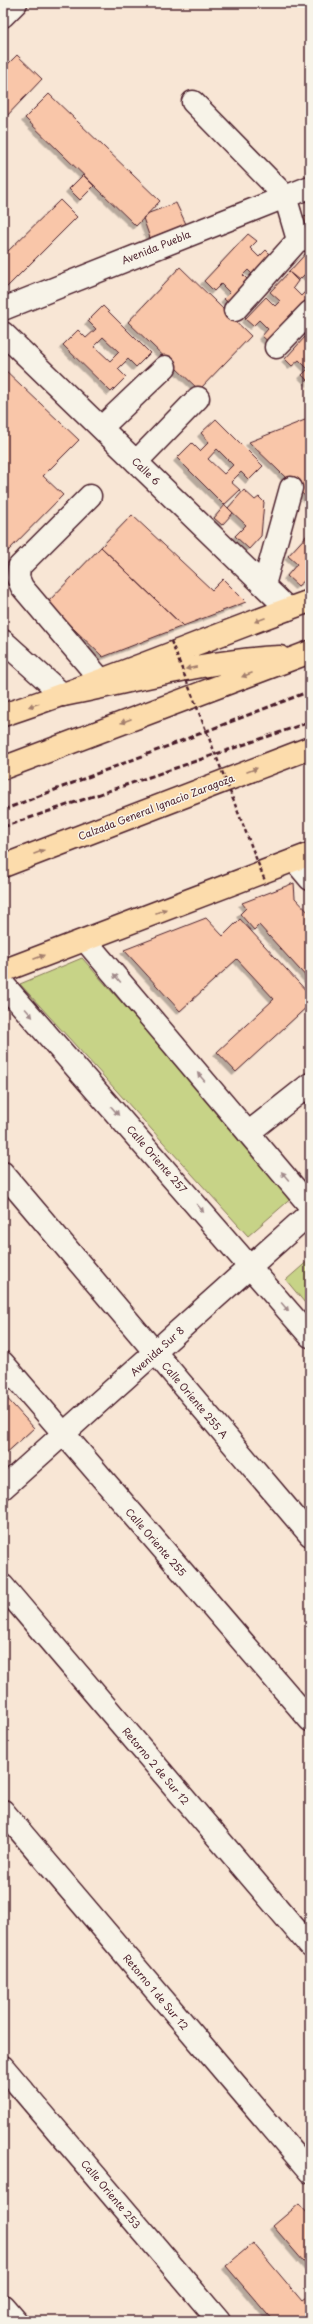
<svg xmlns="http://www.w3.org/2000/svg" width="313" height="2324" font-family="'Playpen Sans',sans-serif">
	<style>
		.green { fill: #c7d387; stroke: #887959 }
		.building { fill: #f9c6a9; stroke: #4a1f2b; fill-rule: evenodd; filter: url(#shadow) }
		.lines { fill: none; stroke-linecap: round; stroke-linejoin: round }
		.minor-casing { stroke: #4a1f2b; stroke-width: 25 }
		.major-casing { stroke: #4a1f2b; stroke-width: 25 }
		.highway-casing { stroke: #4a1f2b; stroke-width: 25 }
		.minor { stroke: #f7f3e8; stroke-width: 22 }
		.major { stroke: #fcdcac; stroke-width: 22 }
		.highway { stroke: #fcdcac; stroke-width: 22 }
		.rail { stroke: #4a1f2b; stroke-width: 3; stroke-dasharray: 6 3; stroke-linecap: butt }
		.path-bridge { stroke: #4a1f2b; stroke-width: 2.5; stroke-dasharray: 4 3; stroke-linecap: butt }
		.oneway { fill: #a37e6c }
		.oneway2 { fill: #a0898a }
		.labels { text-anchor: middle; stroke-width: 3; stroke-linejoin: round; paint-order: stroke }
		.street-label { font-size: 10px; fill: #4a1f2b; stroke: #f7f3e8 }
	</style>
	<defs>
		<filter id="shadow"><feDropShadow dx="-3.5" dy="3.5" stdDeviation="0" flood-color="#0004"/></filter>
	</defs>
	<rect width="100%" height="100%" fill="#f8e6d5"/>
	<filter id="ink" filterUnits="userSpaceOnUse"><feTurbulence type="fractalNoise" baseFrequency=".025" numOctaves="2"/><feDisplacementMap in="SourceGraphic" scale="8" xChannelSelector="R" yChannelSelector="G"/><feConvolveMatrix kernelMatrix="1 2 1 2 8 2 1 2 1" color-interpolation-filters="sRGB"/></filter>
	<g filter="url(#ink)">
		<path class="green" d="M82,958L294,1196L248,1236L20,984Z
			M310,1259V1309L286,1280Z"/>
		<path class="building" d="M17,55L42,79L3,120V69Z
			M49,94L160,201L136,226L25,118Z
			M83,175L94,186L80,200L69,189Z
			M60,200L77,217L3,291V256Z
			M176,203L186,224L150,238L143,218L149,213Z
			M310,214V229L298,218Z
			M248,234L257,241L250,248L259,257L266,250L275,259L257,279L248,270L243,275L252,284L232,306L224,299L230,293L221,284L214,291L204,281Z
			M309,250L310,279L305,274L299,280L289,272Z
			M180,267L251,336L199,390L128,322Z
			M289,272L298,281L293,288L301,296L308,289L310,291V304L272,345L262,336L268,329L259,320L253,326L245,319L266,297L275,306L280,301L270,292Z
			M103,306L150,353L136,367L128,359L118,369L126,377L111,392L63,345L78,330L86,338L96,329L88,321ZM103,337L119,352L110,361L94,346Z
			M305,337L310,342V383L302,375L308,369L299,360L292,366L285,359Z
			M3,368L79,440L43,476L63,495L3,556Z
			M310,418V501L249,442Z
			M216,419L263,466L249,480L241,472L231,482L240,490L224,505L177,458L192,443L200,451L209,442L201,433ZM217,449L233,465L224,474L208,459Z
			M244,490L255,500L259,497L264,502L261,536L249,549L235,536L246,525L228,508Z
			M225,505L233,513L222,525L214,518Z
			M132,515L212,590L223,579L246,602L183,626L101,547Z
			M310,532V576L298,586L287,576L297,564L288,556Z
			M101,547L183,626L103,657L47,603Z
			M294,883L295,898L310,914V981L259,925L254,930L240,914L246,908L242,903Z
			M206,918L223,936L240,919L310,995V1004L236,1072L217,1052L274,999L237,959L180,1011L124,950Z
			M3,1394L34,1428L3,1456Z
			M299,2204L310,2216V2269L273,2226Z
			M253,2243L302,2301L310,2295V2320L273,2321L226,2266Z"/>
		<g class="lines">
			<g class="minor-casing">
				<path id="minor" d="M3,16L16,3
					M193,102L285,196L298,240L310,239
					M3,309L310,187
					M235,310L298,240
					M3,333L288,609
					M276,347L310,312
					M101,428L165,367
					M136,462L198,398
					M90,496L19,567L18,578L22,587L100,679
					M264,585L291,488
					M3,641L63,695
					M294,860L310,879
					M85,940L310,1206
					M3,984L310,1336
					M248,1133L310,1084
					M3,1173L310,1535
					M3,1363L310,1720
					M3,1488L310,1213
					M3,1586L310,1946
					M3,1811L310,2172
					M3,2067L219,2321
					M3,2306L16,2321"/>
			</g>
			<g class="major-casing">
				<path id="major" d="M3,715C107,681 207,638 310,601
					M3,971L310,854"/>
			</g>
			<g class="highway-casing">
				<path id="highway" d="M63,695C135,681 206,660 280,657
					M3,768L310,652
					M3,866L310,748"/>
			</g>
			<use href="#minor" class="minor"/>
			<use href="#major" class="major"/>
			<use href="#highway" class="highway"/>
			<path class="rail" d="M3,810L310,691
				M3,827L310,722"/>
			<path class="path-bridge" d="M171,641L265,881"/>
		</g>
		<defs><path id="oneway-solid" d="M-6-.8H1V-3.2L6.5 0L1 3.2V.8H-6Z"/></defs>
		<g class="oneway">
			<use href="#oneway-solid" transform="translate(260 620) rotate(159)"/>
			<use href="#oneway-solid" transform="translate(191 668) rotate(169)"/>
			<use href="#oneway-solid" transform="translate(247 675) rotate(159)"/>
			<use href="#oneway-solid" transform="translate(34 705) rotate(162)"/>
			<use href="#oneway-solid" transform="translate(126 721) rotate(159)"/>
			<use href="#oneway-solid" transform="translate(252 770) rotate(-21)"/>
			<use href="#oneway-solid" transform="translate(39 852) rotate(-21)"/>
			<use href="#oneway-solid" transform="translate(161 911) rotate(-21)"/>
			<use href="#oneway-solid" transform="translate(39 957) rotate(-21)"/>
		</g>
		<g class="oneway2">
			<use href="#oneway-solid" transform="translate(117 978) rotate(-130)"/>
			<use href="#oneway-solid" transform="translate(29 1013) rotate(49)"/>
			<use href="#oneway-solid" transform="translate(201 1077) rotate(-130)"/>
			<use href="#oneway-solid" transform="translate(115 1111) rotate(49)"/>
			<use href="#oneway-solid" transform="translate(285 1176) rotate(-130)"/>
			<use href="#oneway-solid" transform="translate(200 1208) rotate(49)"/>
			<use href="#oneway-solid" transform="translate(285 1307) rotate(50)"/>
		</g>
	</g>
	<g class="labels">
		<g class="street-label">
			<text transform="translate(156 247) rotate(-22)" y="4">Avenida Puebla</text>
			<text transform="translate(146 471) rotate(44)" y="4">Calle 6</text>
			<text transform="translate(156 807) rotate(-21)" y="4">Calzada General Ignacio Zaragoza</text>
			<text transform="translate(157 1159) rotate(49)" y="4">Calle Oriente 257</text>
			<text transform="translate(157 1351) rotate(-42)" y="4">Avenida Sur 8</text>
			<text transform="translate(195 1400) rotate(50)" y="4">Calle Oriente 255 A</text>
			<text transform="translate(156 1542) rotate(49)" y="4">Calle Oriente 255</text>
			<text transform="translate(156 1766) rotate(50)" y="4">Retorno 2 de Sur 12</text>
			<text transform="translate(156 1992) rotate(50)" y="4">Retorno 1 de Sur 12</text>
			<text transform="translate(111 2194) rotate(50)" y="4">Calle Oriente 253</text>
		</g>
	</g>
	<rect width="313" height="2324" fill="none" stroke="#f7f3e8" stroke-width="16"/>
	<rect x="8" y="8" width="297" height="2308" fill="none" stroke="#4a1f2b" stroke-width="1.5" filter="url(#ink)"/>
</svg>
